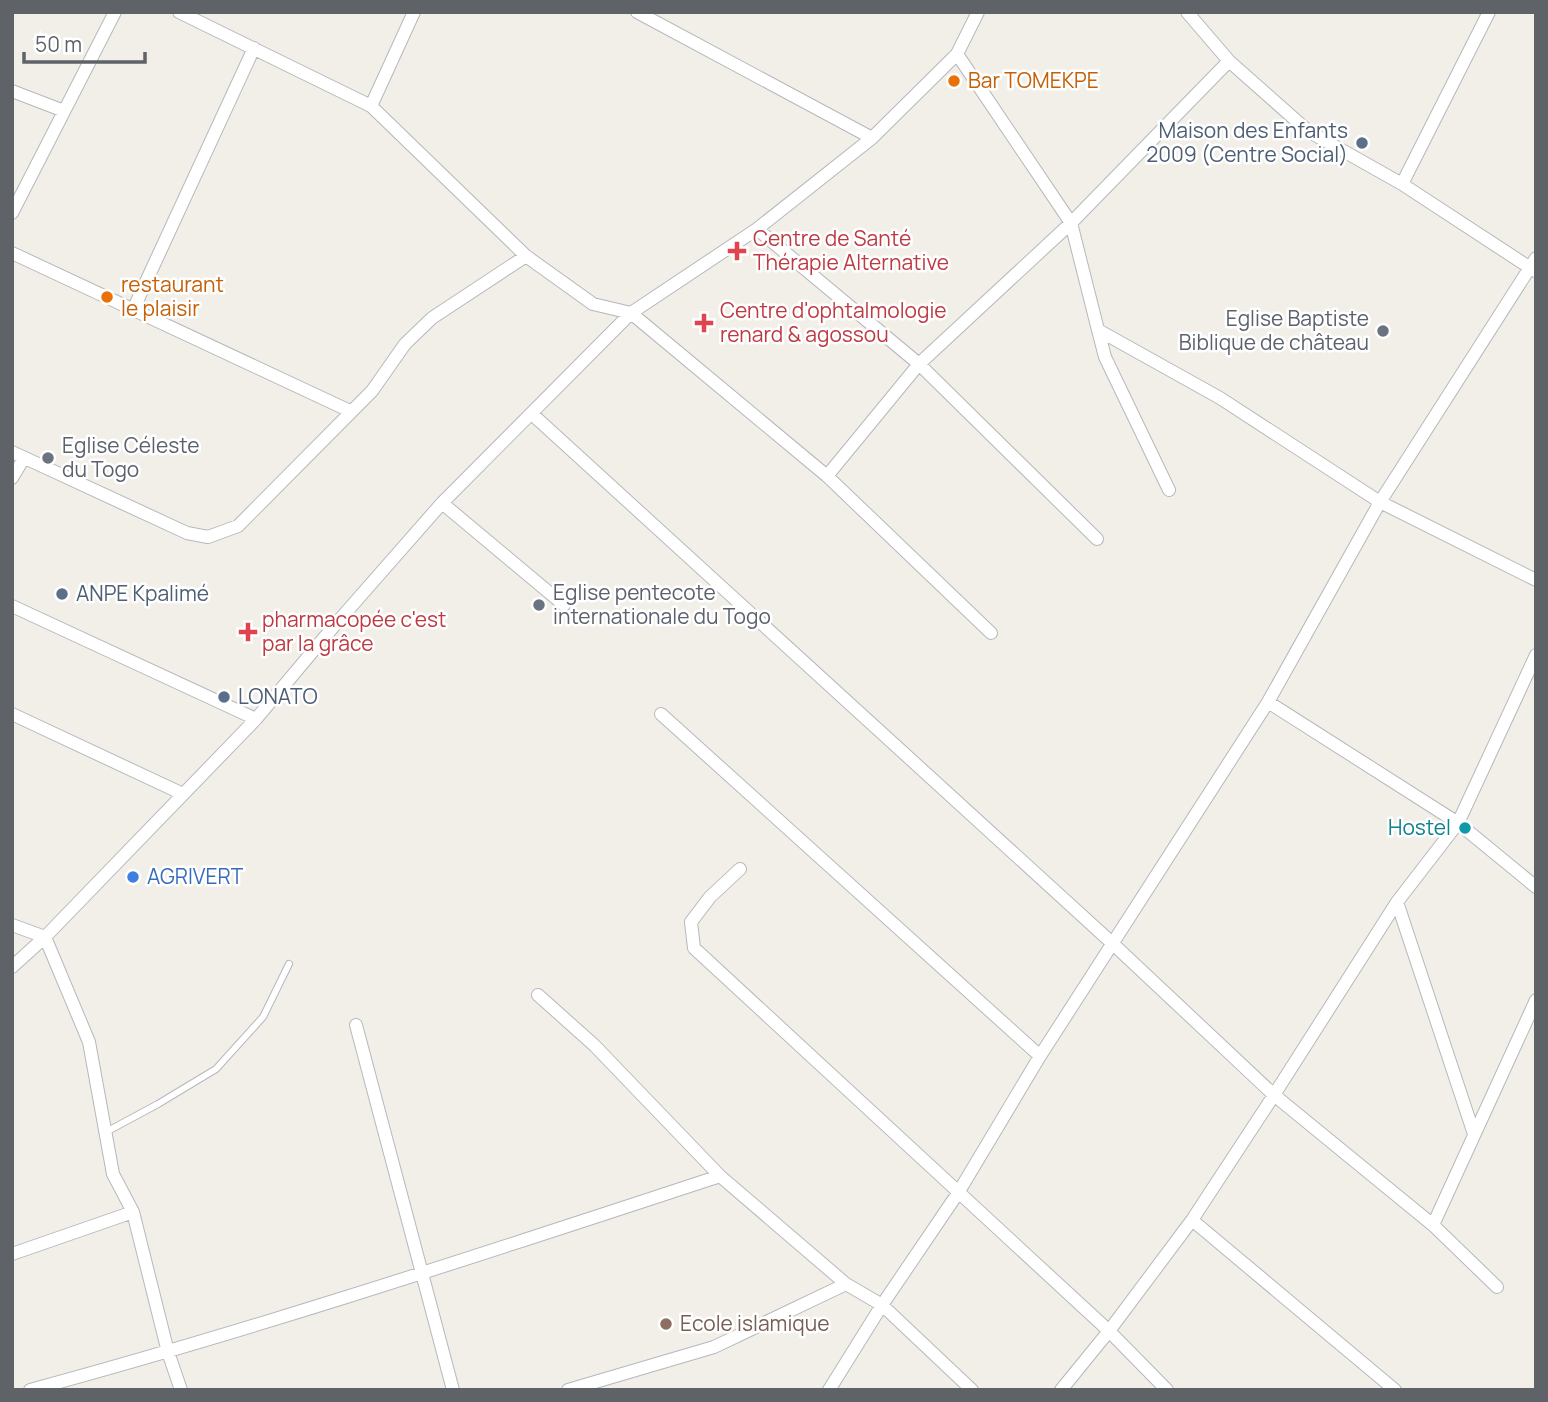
<svg xmlns="http://www.w3.org/2000/svg" width="1548" height="1402" font-family="Manrope,sans-serif">
	<style>
		.lines { fill: none; stroke-linecap: round; stroke-linejoin: round }
		.service-casing { stroke: #b5b8bc; stroke-width: 8 }
		.minor-casing { stroke: #b5b8bc; stroke-width: 14 }
		.service { stroke: #fff; stroke-width: 6 }
		.minor { stroke: #fff; stroke-width: 12 }
		.food-dot { fill: #e8710a; stroke: #fff; stroke-width: 2.5 }
		.service-dot { fill: #5c6f8a; stroke: #fff; stroke-width: 2.5 }
		.health-dot { fill: #e0444e; stroke: #fff; stroke-width: 2.5 }
		.worship-dot { fill: #6b7280; stroke: #fff; stroke-width: 2.5 }
		.culture-dot { fill: #0f9aa8; stroke: #fff; stroke-width: 2.5 }
		.shop-dot { fill: #3f7fe0; stroke: #fff; stroke-width: 2.5 }
		.education-dot { fill: #8d6e63; stroke: #fff; stroke-width: 2.5 }
		.labels { text-anchor: middle; stroke-width: 5; stroke-linejoin: round; paint-order: stroke }
		.food-label { font-size: 21px; fill: #c56008; stroke: #fff; text-anchor: start }
		.service-label { font-size: 21px; fill: #4e5e75; stroke: #fff; text-anchor: start }
		.health-label { font-size: 21px; fill: #be3a42; stroke: #fff; text-anchor: start }
		.worship-label { font-size: 21px; fill: #5b616d; stroke: #fff; text-anchor: start }
		.culture-label { font-size: 21px; fill: #0d838f; stroke: #fff; text-anchor: end }
		.shop-label { font-size: 21px; fill: #366cbe; stroke: #fff; text-anchor: start }
		.education-label { font-size: 21px; fill: #785e54; stroke: #fff; text-anchor: start }
	</style>
	<rect width="100%" height="100%" fill="#f1efe8"/>
	<g class="lines">
		<g class="service-casing">
			<path id="service" d="M106,1132L158,1104L216,1069L263,1017L289,964"/>
		</g>
		<g class="minor-casing">
			<path id="minor" d="M179,12L371,106L526,256L593,304L631,313L827,476L991,633
				M637,12L872,138
				M1187,12L1229,61L1308,131L1402,184L1535,271
				M957,54L1071,223L1098,330L1220,398L1380,502L1536,580
				M12,91L64,111
				M371,106L414,12
				M1402,184L1489,12
				M12,213L115,12
				M757,229L919,364L1097,539
				M12,253L350,411
				M133,310L254,48
				M1098,330L1105,357L1169,490
				M532,414L1112,943L1274,1095L1433,1225L1536,1000
				M12,452L187,533L208,537L238,526L372,391L405,344L432,318L526,256
				M827,476L919,364L1071,223L1229,61
				M12,478L24,458
				M442,503L564,605
				M12,606L256,719
				M1268,702L1458,823L1536,887
				M12,714L183,794
				M661,714L1040,1056
				M740,869L710,897L691,922L694,948L1109,1331L1167,1390
				M1397,902L1474,1134
				M12,925L45,937L89,1042L113,1174L133,1212L12,1254
				M12,967L45,937L256,719L334,626L442,503L631,313L757,229L872,138L957,54L978,12
				M538,995L594,1045L720,1176L846,1284L882,1305L972,1390
				M356,1025L453,1390
				M133,1212L168,1352L181,1390
				M1192,1220L1395,1390
				M1433,1225L1497,1287
				M30,1390C263,1327 491,1251 720,1176
				M568,1390L714,1347L846,1284
				M829,1390L882,1305L958,1193L1040,1056L1268,702L1380,502L1536,258
				M1061,1390L1109,1331L1192,1220L1274,1095L1397,902L1458,823L1536,655"/>
		</g>
		<use href="#service" class="service"/>
		<use href="#minor" class="minor"/>
	</g>
	<g class="food-dot">
		<circle cx="954" cy="81" r="7"/>
		<circle cx="107" cy="297" r="7"/>
	</g>
	<g class="service-dot">
		<circle cx="1362" cy="143" r="7"/>
		<circle cx="62" cy="594" r="7"/>
		<circle cx="224" cy="697" r="7"/>
	</g>
	<g class="health-dot">
		<path d="M733.5 240.5h7v7h7v7h-7v7h-7v-7h-7v-7h7z"/>
		<path d="M700.5 312.5h7v7h7v7h-7v7h-7v-7h-7v-7h7z"/>
		<path d="M244.5 621.5h7v7h7v7h-7v7h-7v-7h-7v-7h7z"/>
	</g>
	<g class="worship-dot">
		<circle cx="1383" cy="331" r="7"/>
		<circle cx="48" cy="458" r="7"/>
		<circle cx="539" cy="605" r="7"/>
	</g>
	<circle class="culture-dot" cx="1465" cy="828" r="7"/>
	<circle class="shop-dot" cx="133" cy="877" r="7"/>
	<circle class="education-dot" cx="666" cy="1324" r="7"/>
	<g class="labels">
		<g class="food-label">
			<text x="968" y="88">Bar TOMEKPE</text>
			<text x="121" y="292">restaurant<tspan x="121" dy="24">le plaisir</tspan></text>
		</g>
		<g class="service-label">
			<text x="1348" y="138" text-anchor="end">Maison des Enfants<tspan x="1348" dy="24">2009 (Centre Social)</tspan></text>
			<text x="76" y="601">ANPE Kpalimé</text>
			<text x="238" y="704">LONATO</text>
		</g>
		<g class="health-label">
			<text x="753" y="246">Centre de Santé<tspan x="753" dy="24">Thérapie Alternative</tspan></text>
			<text x="720" y="318">Centre d'ophtalmologie<tspan x="720" dy="24">renard &amp; agossou</tspan></text>
			<text x="262" y="627">pharmacopée c'est<tspan x="262" dy="24">par la grâce</tspan></text>
		</g>
		<g class="worship-label">
			<text x="1369" y="326" text-anchor="end">Eglise Baptiste<tspan x="1369" dy="24">Biblique de château</tspan></text>
			<text x="62" y="453">Eglise Céleste<tspan x="62" dy="24">du Togo</tspan></text>
			<text x="553" y="600">Eglise pentecote<tspan x="553" dy="24">internationale du Togo</tspan></text>
		</g>
		<g class="culture-label">
			<text x="1451" y="835">Hostel</text>
		</g>
		<g class="shop-label">
			<text x="147" y="884">AGRIVERT</text>
		</g>
		<g class="education-label">
			<text x="680" y="1331">Ecole islamique</text>
		</g>
	</g>
	<rect width="1548" height="1402" fill="none" stroke="#5f6368" stroke-width="28"/>
	<path d="M24 52v10h121v-10" fill="none" stroke="#5f6368" stroke-width="3.5"/>
	<text x="35" y="52" font-size="21" fill="#5f6368" stroke="#ffffff" stroke-width="5" paint-order="stroke">50 m</text>
</svg>
